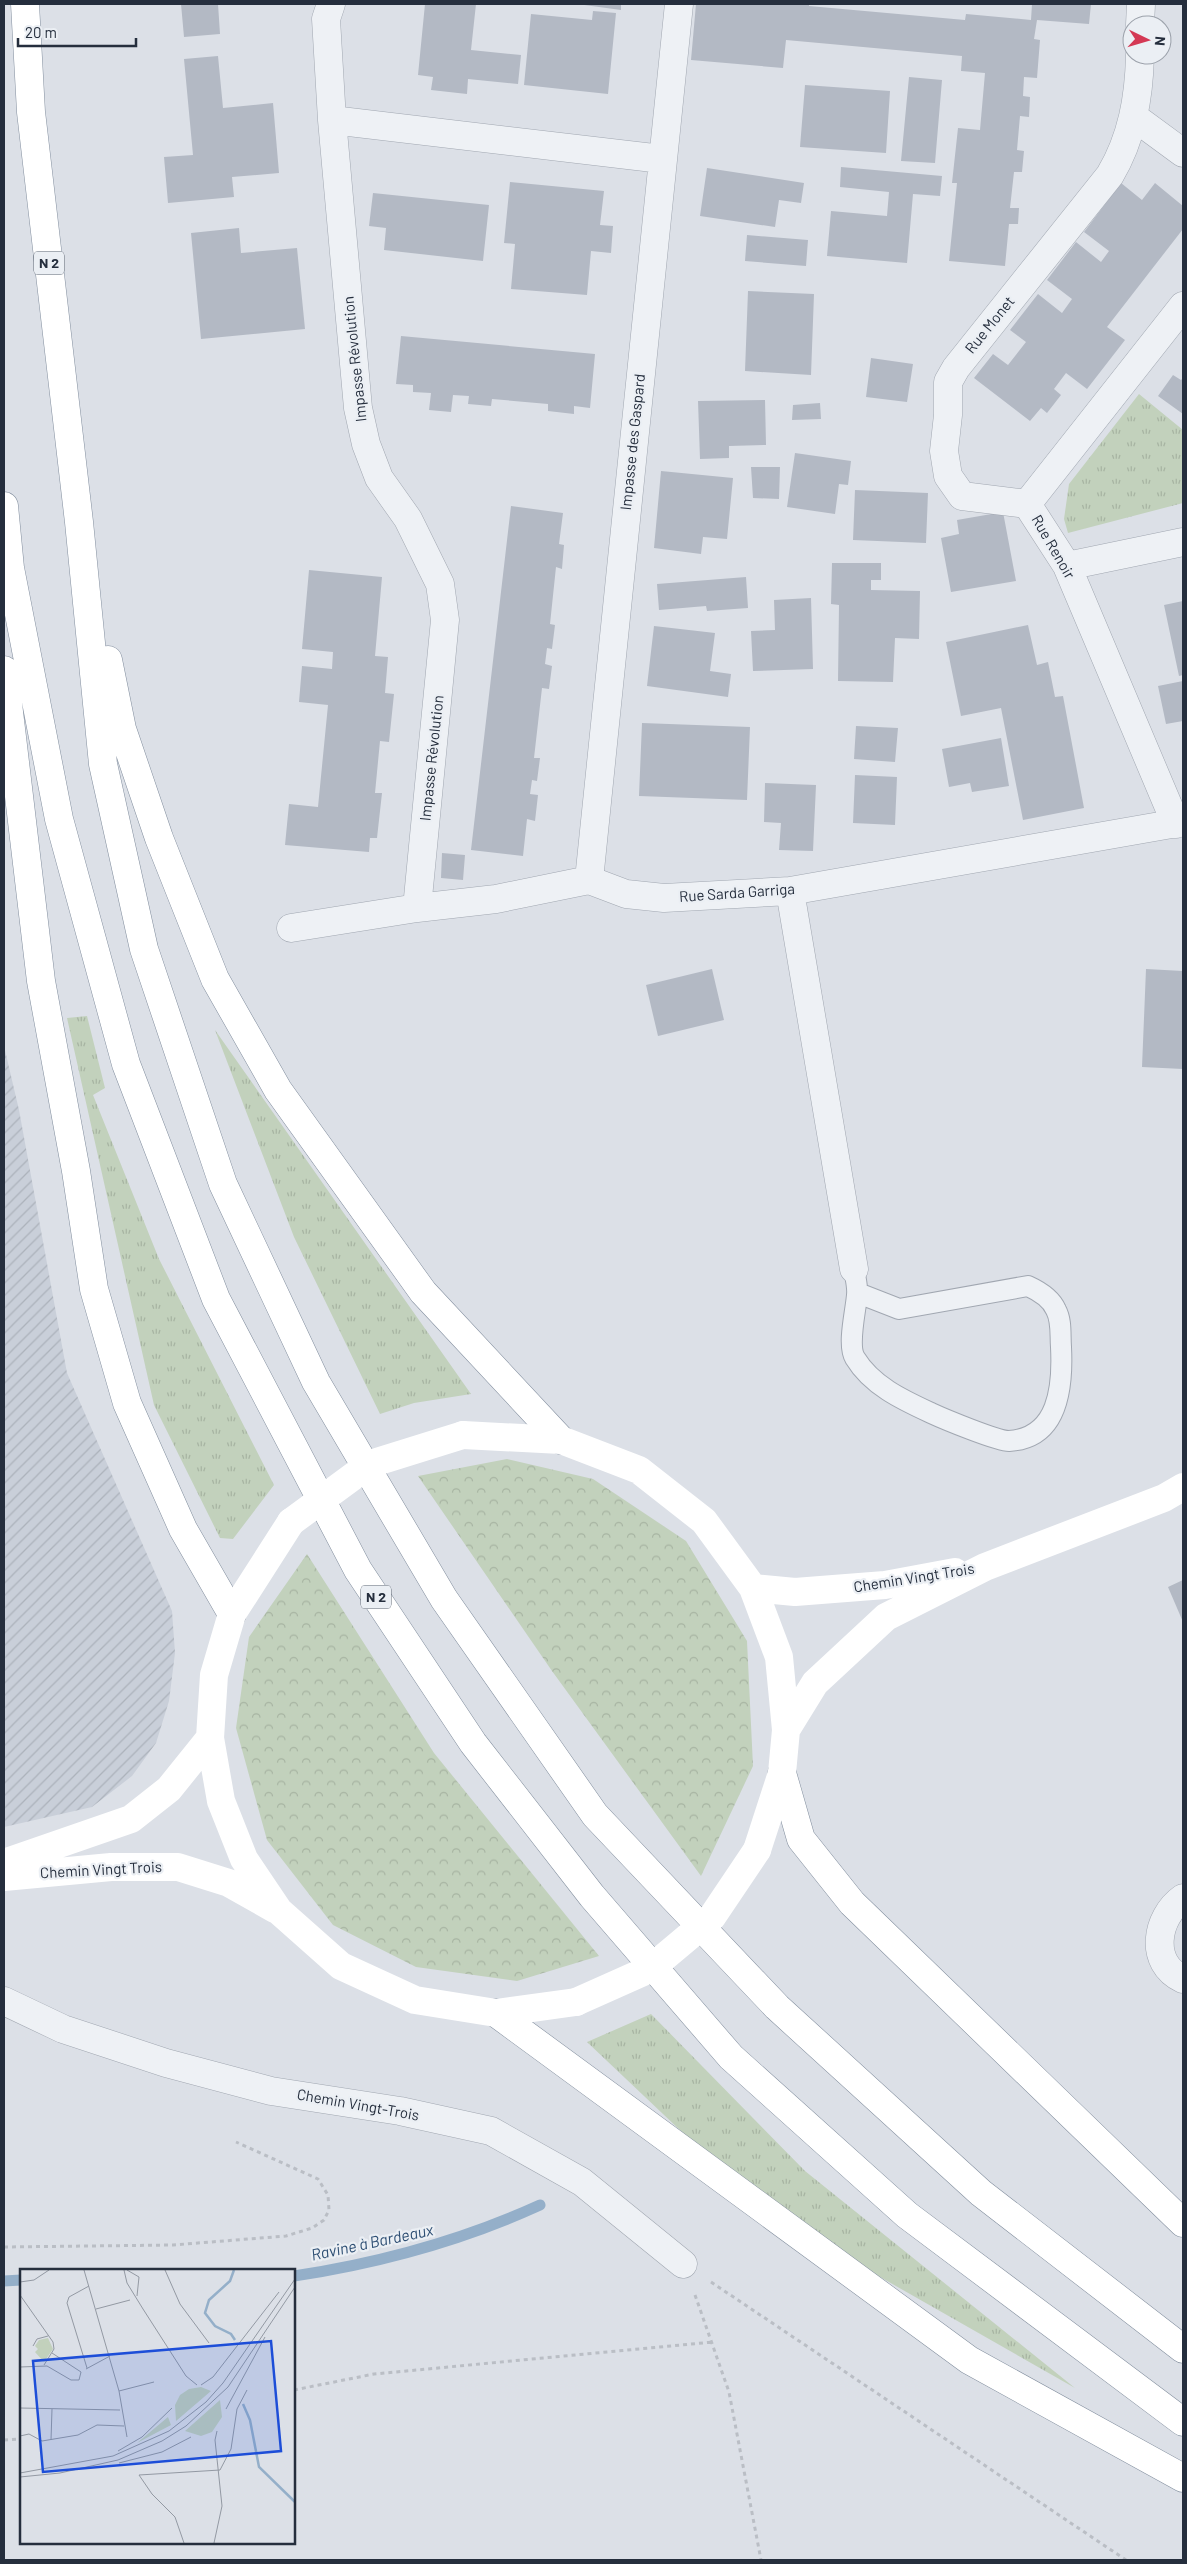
<svg xmlns="http://www.w3.org/2000/svg" width="1187" height="2564" font-family="Barlow,sans-serif">
	<style>
		.industrial { fill: url(#industrial-furrows) }
		.grass { fill: url(#grass-tufts) }
		.forest { fill: url(#forest-crowns) }
		.lines { fill: none; stroke-linecap: round; stroke-linejoin: round }
		.stream { stroke: #94afc9; stroke-width: 11 }
		.building { fill: #b3b9c4 }
		.lane-casing { stroke: #a1a7b1; stroke-width: 22 }
		.street-casing { stroke: #a1a7b1; stroke-width: 29 }
		.highway-casing { stroke: #828e9e; stroke-width: 29 }
		.path { stroke: #babec5; stroke-width: 3; stroke-dasharray: 4 4; stroke-linecap: butt }
		.lane { stroke: #eef1f5; stroke-width: 20 }
		.street { stroke: #eef1f5; stroke-width: 28 }
		.secondary { stroke: #fff; stroke-width: 28 }
		.highway { stroke: #fff; stroke-width: 28 }
		.secondary-bridge { stroke: #fff; stroke-width: 28 }
		.labels { text-anchor: middle; stroke-width: 4.5; stroke-linejoin: round; paint-order: stroke }
		.shield { fill: #ebeff4; stroke: #606874; stroke-width: 1 }
		.shield-label { font-size: 14px; font-weight: bold; fill: #252e3d }
		.street-label { font-size: 15px; fill: #252e3d; stroke: #ebeff4 }
		.water-label { font-size: 16px; font-style: italic; fill: #2d4e73; stroke: #ebeff4 }
		.inset-river { fill: none; stroke: #94afc9; stroke-width: 2.5 }
		.inset-road { fill: none; stroke: #9399a3; stroke-width: 1 }
		.view { fill: #1d4ed8; fill-opacity: 0.15; stroke: #1d4ed8; stroke-width: 2.5 }
		.inset-edge { fill: none; stroke: #252e3d; stroke-width: 2.5 }
	</style>
	<defs>
		<pattern id="industrial-furrows" width="10" height="10" patternUnits="userSpaceOnUse" patternTransform="scale(1.25)"><rect width="10" height="10" fill="#c9cfd9"/><path d="M-1 1l2-2M0 10L10 0M9 11l2-2" fill="none" stroke="#acb2bb"/></pattern>
		<pattern id="grass-tufts" width="24" height="20" patternUnits="userSpaceOnUse" patternTransform="scale(1.25)"><rect width="24" height="20" fill="#c2d1bc"/><path d="M3 7l-1-3M5 7V3M7 7l1-3M15 17l-1-3M17 17v-4M19 17l1-3" fill="none" stroke="#a7b4a2"/></pattern>
		<pattern id="forest-crowns" width="20" height="18" patternUnits="userSpaceOnUse" patternTransform="scale(1.25)"><rect width="20" height="18" fill="#c2d1bc"/><path d="M2 6a3 3 0 1 1 6 0M12 15a3 3 0 1 1 6 0" fill="none" stroke="#a7b4a2"/></pattern>
	</defs>
	<rect width="100%" height="100%" fill="#dce0e7"/>
	<path class="industrial" d="M4,1046L19,1110L67,1373L172,1611L175,1653L169,1701L156,1743L132,1776L92,1807L4,1827Z"/>
	<path class="grass" d="M1139,394L1183,430V503L1068,533L1064,519L1069,484Z
		M87,1016L105,1088L93,1095L159,1259L274,1485L233,1539L220,1538L154,1405L67,1018Z
		M215,1030L471,1394L414,1403L380,1414L294,1237Z
		M651,2014L805,2171L1075,2388L852,2261L701,2150L587,2042Z"/>
	<path class="forest" d="M507,1459L593,1479L686,1541L747,1641L753,1766L701,1876L552,1671L418,1476Z
		M307,1554L434,1753L599,1956L517,1981L416,1967L333,1925L267,1840L236,1728L249,1637Z"/>
	<g class="lines">
		<path class="stream" d="M294,2276C380,2263 461,2241 540,2205
			M4,2281L21,2280"/>
	</g>
	<path class="building" d="M181,4H218L220,34L184,37Z
		M425,4H476L471,50L521,55L518,84L468,79L467,94L431,90L433,77L418,75Z
		M577,4H621V10Z
		M696,4H809V6L965,20L966,14L1031,20L1032,4H1091L1089,24L1037,20L1034,39L1040,40L1037,78L1024,77L1023,96L1030,97L1029,117L1020,116L1017,150L1024,151L1022,172H1014L1010,208H1019L1018,224H1009L1005,266L949,261L957,183H952L958,128L980,130L985,73L961,71L962,56L786,40L783,68L691,60Z
		M593,11L616,13L608,94L524,85L531,14L592,20Z
		M218,56L223,108L273,103L279,173L232,177L234,197L168,203L164,157L193,155L184,59Z
		M909,77L942,80L935,163L901,161Z
		M805,85L890,91L886,153L800,147Z
		M841,167L942,176L940,196L913,194L907,263L827,256L831,211L887,216L889,192L840,187Z
		M707,168L804,183L801,203L779,200L775,227L700,216Z
		M510,182L604,191L600,225L613,226L611,253L591,251L587,295L511,289L515,244L504,243Z
		M1121,183L1142,200L1155,183L1183,206V229L1107,327L1125,340L1087,389L1066,373L1054,389L1061,395L1047,413L1041,408L1030,421L974,378L993,354L1008,365L1026,342L1010,330L1038,294L1062,313L1072,299L1047,280L1076,242L1101,262L1109,251L1084,232Z
		M373,193L489,205L483,261L384,250L386,228L369,226Z
		M239,228L241,253L297,248L305,329L201,339L191,233Z
		M747,235L808,240L806,266L745,261Z
		M748,291L814,294L811,375L745,371Z
		M401,336L595,354L590,408L574,406V414L548,411V404L492,399L491,406L468,404L469,396L453,395L451,412L429,410L431,393L413,392V385L396,384Z
		M871,358L913,364L907,402L866,397Z
		M1173,375L1181,380L1183,378V414L1158,396Z
		M765,400L766,445L729,446V458L700,459L698,401Z
		M820,403L821,419L792,420L793,405Z
		M795,453L851,461L848,485L839,484L835,514L787,507Z
		M751,467H780L779,499L753,498Z
		M661,471L733,478L727,539L703,537L701,554L654,548Z
		M855,490L928,493L926,543L853,540Z
		M511,506L563,513L559,544L564,545L562,569L556,567L550,624L555,625L552,649L547,648L545,664L552,666L549,689L542,688L534,758H540L537,781L532,780L530,794L538,795L535,821L527,819L523,856L471,850Z
		M1003,512L1016,581L951,592L941,538L959,534L957,520Z
		M832,563H881V580H871V590L920,591L919,639L895,638L893,682L838,681L839,605L831,604Z
		M309,570L382,577L375,656L388,657L385,693L394,694L389,742L380,741L375,793H382L377,838H370L369,852L285,845L289,804L318,807L328,705L299,702L302,666L332,669L333,652L302,649Z
		M746,577L748,608L707,611L706,606L659,610L657,584Z
		M811,598L813,669L753,671L751,631L775,630L774,600Z
		M1183,601V675L1179,676L1164,605Z
		M1028,625L1037,665L1048,662L1055,697L1063,696L1084,808L1023,820L1001,708L961,716L946,642Z
		M654,626L715,633L710,671L731,674L728,697L647,686Z
		M1183,681V721L1166,724L1158,686Z
		M642,723L750,727L747,800L639,796Z
		M856,726L898,728L895,762L854,759Z
		M1001,738L1009,786L972,792L970,783L949,787L942,749Z
		M855,775L897,777L895,825L853,823Z
		M765,783L816,785L813,851L779,850L781,823L764,822Z
		M442,853L465,855L463,880L441,878Z
		M712,969L724,1020L658,1036L646,985Z
		M1146,969L1183,971V1069L1142,1067Z
		M1183,1580V1622L1168,1587Z"/>
	<g class="lines">
		<g class="lane-casing">
			<path id="lane" d="M854,1269C855,1277 858,1286 857,1295C856,1310 847,1345 855,1358C872,1386 903,1400 931,1413C944,1419 997,1441 1009,1441C1059,1438 1063,1386 1061,1347C1060,1335 1062,1321 1056,1310C1051,1298 1039,1291 1028,1286L899,1309L858,1293"/>
		</g>
		<g class="street-casing">
			<path id="street" d="M331,4L326,19L332,120L358,408L366,444L379,478L408,519L440,584L445,620L417,908
				M1140,25L1141,4
				M1134,117L1183,153
				M332,120L662,159
				M1027,504L962,496L948,476L944,451L948,415V382L956,368L1110,175C1132,138 1139,98 1140,55
				M1027,504L1067,566L1176,824
				M1027,504L1183,306
				M1067,566L1183,542
				M589,880L679,4
				M790,891L854,1269
				M291,928L417,908L496,899L589,880L626,894L664,898L790,891L1183,822
				M1183,1898C1156,1917 1148,1963 1183,1979
				M4,2001L63,2029L166,2063L271,2091L400,2111L491,2131L582,2182L683,2264"/>
		</g>
		<g class="highway-casing">
			<path id="highway" d="M25,4L31,112L79,522L103,764L144,949L223,1184L316,1382L444,1599L595,1815L777,2007L981,2193L1183,2349
				M4,506L10,568L59,819L126,1064L216,1299L358,1570L473,1743L592,1896L731,2057L907,2215L1183,2422
				M108,660L122,729L159,838L215,979L278,1090L423,1292L561,1440
				M4,670L41,981L76,1171L94,1289L127,1403L183,1529L232,1614
				M782,1773L801,1839L852,1903L1183,2223
				M496,2013L969,2360L1183,2478"/>
		</g>
		<path class="path" d="M4,2247L173,2245L286,2236L312,2228L324,2220L329,2210L328,2195L318,2179L236,2142
			M711,2282L1126,2560
			M695,2295L729,2392L761,2560
			M294,2390L374,2374L713,2342
			M4,2440L21,2439"/>
		<use href="#lane" class="lane"/>
		<use href="#street" class="street"/>
		<path class="secondary" d="M463,1435L561,1440L639,1470L704,1521L753,1588L779,1657L786,1730L782,1773L757,1850
			M291,1522L232,1614L214,1675L210,1738L221,1801L244,1859L279,1911L341,1966L415,2000L496,2013L576,2002
			M753,1588L795,1592L885,1585L955,1572
			M786,1730L815,1683L886,1617L985,1567L1164,1498L1183,1487
			M4,1863L131,1819L169,1789L210,1738
			M4,1877L111,1867H178L229,1883L275,1909"/>
		<use href="#highway" class="highway"/>
		<path class="secondary-bridge" d="M291,1522L370,1464L463,1435
			M576,2002L650,1969L712,1917L757,1850"/>
	</g>
	<g class="labels">
		<g class="shield">
			<rect x="34" y="251.5" width="30" height="23" rx="4"/>
			<rect x="361" y="1585.5" width="30" height="23" rx="4"/>
		</g>
		<g class="shield-label">
			<text x="49" y="268">N 2</text>
			<text x="376" y="1602">N 2</text>
		</g>
		<g class="street-label">
			<text transform="translate(990 325) rotate(-51)" y="5">Rue Monet</text>
			<text transform="translate(355 359) rotate(-96)" y="5">Impasse Révolution</text>
			<text transform="translate(633 442) rotate(-84)" y="5">Impasse des Gaspard</text>
			<text transform="translate(1053 547) rotate(60)" y="5">Rue Renoir</text>
			<text transform="translate(432 758) rotate(-84)" y="5">Impasse Révolution</text>
			<text transform="translate(737 893) rotate(-4)" y="5">Rue Sarda Garriga</text>
			<text transform="translate(914 1578) rotate(-9)" y="5">Chemin Vingt Trois</text>
			<text transform="translate(101 1870) rotate(-3)" y="5">Chemin Vingt Trois</text>
			<text transform="translate(358 2105) rotate(10)" y="5">Chemin Vingt-Trois</text>
		</g>
		<g class="water-label">
			<text transform="translate(372 2242) rotate(-12)" y="6">Ravine à Bardeaux</text>
		</g>
	</g>
	<g transform="translate(20 2269)">
		<rect width="275" height="275" fill="#dce0e7"/>
		<path d="M28,69L33,80L24,93L15,83L18,80L15,77L19,71ZM148,148L151,156L117,174Z" fill="#c2d1bc"/>
		<path d="M181,118L191,122L156,152L155,136L160,126L169,120ZM200,131L202,148L192,163L181,167L165,162Z" fill="#c2d1bc"/>
		<path class="inset-river" d="M214,1L210,12L189,31L185,44L195,57L211,65L215,71M223,135L230,151L239,198L275,233"/>
		<path class="inset-road" d="M64,1L99,122L107,168M104,1L107,14L123,40L166,107L177,116M107,1L119,8L117,27M145,1L160,35L189,74M0,13L14,11L29,1M0,26L33,73L34,80L24,96M76,40L110,31M13,77L17,70L28,67M32,84L61,103M0,98L27,97L51,111H59L61,103M67,99L47,34L49,28L69,17M66,100L90,87M181,116L193,108L259,23M99,122L134,113M0,139L100,141M206,140L245,68M0,167L9,165L22,172L58,166L77,156L104,157M31,171L32,140M98,182L122,168L152,139M99,194L142,183L171,168M0,204L93,187L149,162L186,133L203,114L275,10M0,208L40,204L98,191L142,172L166,157L208,118L275,18M164,274L155,248L132,225L119,206L200,201L211,180L217,140L227,121M194,274L202,237L195,171L197,162"/>
		<path class="view" d="M251,72L261,182L23,203L13,92Z"/>
		<rect width="275" height="275" class="inset-edge"/>
	</g>
	<rect width="1187" height="2564" fill="none" stroke="#252e3d" stroke-width="10"/>
	<g transform="translate(1147 40) rotate(95)"><circle r="24" fill="#ebeff4" stroke="#9ca2ab"/>
	<path d="M0-4L9 19L0 12L-9 19Z" fill="#d43854"/>
	<text y="-8" font-size="14" font-weight="bold" text-anchor="middle" fill="#252e3d">N</text>
	</g>
	<path d="M18 38v8h118v-8" fill="none" stroke="#252e3d" stroke-width="2.5"/>
	<text x="25" y="38" font-size="15" fill="#252e3d" stroke="#ebeff4" stroke-width="4" paint-order="stroke">20 m</text>
</svg>
